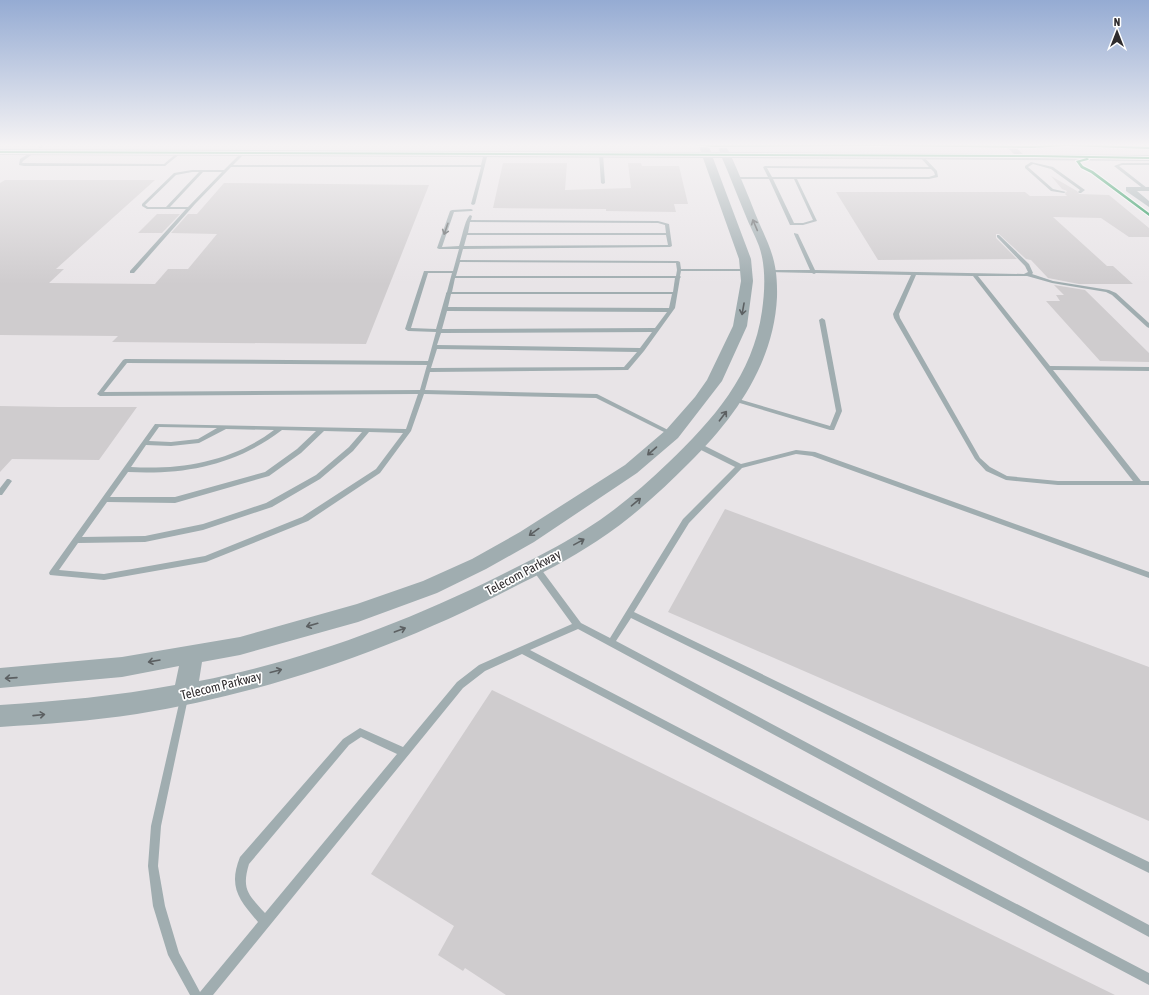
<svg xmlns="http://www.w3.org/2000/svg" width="1149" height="995" font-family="'Asap Condensed',sans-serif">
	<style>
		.building { fill: #cfccce }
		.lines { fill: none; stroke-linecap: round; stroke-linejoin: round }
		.service { fill: #a0adb0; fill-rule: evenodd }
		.minor { fill: #a0adb0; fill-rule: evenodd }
		.tertiary { fill: #a0adb0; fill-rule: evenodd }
		.quiet { stroke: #54ab44; stroke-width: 3; stroke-dasharray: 5.5 3; stroke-linecap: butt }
		.cycleway-casing { stroke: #fff; stroke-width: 2 }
		.cycleway { fill: #00873e; fill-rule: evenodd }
		.oneway { stroke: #5c6062 }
		.labels { text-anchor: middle; stroke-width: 3.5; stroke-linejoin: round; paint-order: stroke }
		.street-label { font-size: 13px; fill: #2f2c2e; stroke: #fff }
	</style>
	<rect width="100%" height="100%" fill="#e8e4e7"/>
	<path class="building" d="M503,163H567L565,190L631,188L628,163H641L642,166H679L688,204H674L676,212L606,211V209L493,208Z
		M1051,176L1077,191L1079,194L1109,195L1149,228V237H1129L1101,218L1053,217L1107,266H1113L1133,284H1079L1048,278L1031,260L1026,259L999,234H996V238L1017,259L878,260L836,192H1025L1030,196H1067L1065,194L1067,191L1062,189Z
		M5,180H155L56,269H64L49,283L155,284L168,269H188L217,234L171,233L188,214H197L224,183L429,185L366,344L112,342L118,336L0,335V183Z
		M157,214H180L162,233H138Z
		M1054,285L1085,290L1149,353V362L1100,361L1046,301H1060L1056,295H1064Z
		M0,406L58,407H137L99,460L12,459L0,472Z
		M725,509L1149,667V821L668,612Z
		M492,690L1115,995H506L465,968L463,971L438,955L454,926L371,874Z"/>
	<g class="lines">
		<path class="service" d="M41,144H46L41,148H39V146Z
			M1104,144L1149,145V147L1106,145Z
			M33,151L34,153L23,161L22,163L164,164L178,152L181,153L165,166H24L19,165L20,159Z
			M242,152L245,153L233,165H481L483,157L487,153L490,154L487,157L475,204L473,205L471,204L481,167H231L195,204L134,273H130V271L186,209H147L142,206V204L174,173L192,170H224ZM192,172H199L166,207H148L145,205L176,175ZM203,172H222L188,207H170Z
			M601,153L603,154L605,183L603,184L601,183L599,154Z
			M919,154H921L937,171L938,177L929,179H797L817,221L803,225H790L769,179H736L734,178L736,177H768L763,167L765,166L929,167L919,156ZM767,168L931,169L934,172L935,175L929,177H772ZM773,179H794L813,220L803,223H794Z
			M1031,162L1053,167L1085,190L1081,193H1079L1078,192L1080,190L1051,169L1033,164L1028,167L1053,189L1066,192L1064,193L1051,191L1025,168V166Z
			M1122,163H1149V165H1122L1119,166L1147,188V190H1145L1114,166Z
			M471,209L473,210L472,211L454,212L442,247L459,246C462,238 465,219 470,215L472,216L471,220L658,221L669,224L672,246L670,247L463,249L460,260L678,261L680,262L681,269H749V271H681L680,276L681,277L680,278L675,308L644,351L628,370L430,372L425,390L597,394L674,433L675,434L674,435H670L596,398L424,394L411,431L380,473L308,521L206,562L104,580L50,575L49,573L50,571L155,424L406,429L418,394L100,396L97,394L123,360L125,359L428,361L436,332L408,331L405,329L424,271H453L459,249H439L437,248L450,211L452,210ZM470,222L658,223L665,225L666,233H468ZM467,235H666L668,245L464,246ZM460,262L676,263L677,270L676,276H456ZM428,273H452L447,292L446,293V294L436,329L411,328ZM455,278H675L673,292H452ZM451,294H672L669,308L448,307ZM447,311L667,312L655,328L442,329ZM652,332L640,348L437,345L441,333ZM437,349L637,352L624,367L431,368ZM127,363L427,365L420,390L104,392ZM159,427L217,428L198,439L171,442L149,441ZM226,429L274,430C233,461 182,470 131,467L146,445L171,446L199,443ZM282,430L316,431L297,449L265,472L175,497H110L128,472C185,475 236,465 282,430ZM324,431L362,432L349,447L316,475L266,503L203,524L145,536L82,537L107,502L175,503L269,476L301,453ZM369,432L403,433L376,469L302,517L205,556L104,574L59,570L78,543L145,542L203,530L272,507L320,479L353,451Z
			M794,233L798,234L815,270L1024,274L1028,272L1025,266L997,237V235H999L1029,264L1033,273L1032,274L1053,281L1109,290L1116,293L1149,323V328L1147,327L1112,295L1106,292L1052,283L1027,276H978L1050,366L1149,367V371L1053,370L1141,481H1149V485H1058L1006,480L986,471L975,459L894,318L893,314L911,275L816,273L814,274L812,273L767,272V270H810L794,234ZM916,275L973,276L1133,481H1058L1007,476L990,467L980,458L900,318L899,314Z
			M822,318L825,320L842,411L834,430H830L733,401L732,400L733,399L735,398L830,426L836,411L819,320Z
			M695,443H699L741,464L796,450L815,452L1149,572V578L812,456L796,454L742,468L689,523L634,612L1149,862V873L631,618L616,641L1149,925V937L578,629L530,650L1149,973V985L522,654L485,671L463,688L213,995H190L168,955L153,906L148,866L151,826L181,695L184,694L187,695L188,698L161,826L158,866L165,906L179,953L200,992L258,922C239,900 228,887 240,857L343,739L360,728L403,747L457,682L479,665L572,624L532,569L531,567L532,565L535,564L538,565L581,623L610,638L683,519L735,467L695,447L694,445ZM361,737L397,754L265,913C249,895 241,890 249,864L349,745Z
			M7,479H9L12,481L2,495H0V488Z"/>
		<path class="minor" d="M1004,144H1012L1025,156L1018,158Z
			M1126,187H1149V191H1137L1149,201V207L1126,191Z"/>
		<path class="tertiary" d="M699,144H708L711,152H720L717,144H725L729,152L1149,155V161L732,158C740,176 748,195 755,213C769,247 778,258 777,297C774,363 735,418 689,463C661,491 631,519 597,541C570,559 540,574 510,589C394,649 267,693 137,714C91,721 46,724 0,727V705C59,701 117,696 175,685L179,666L122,677L0,688V668L122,657L240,637L357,604L423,581L472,559L520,532L625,465L666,430L695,397L707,380L733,326L741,281L739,259L703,158L0,155V149L701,152ZM713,158H722C730,176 737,195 745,214C749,225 755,235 759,246C766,266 765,290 762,311C753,375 713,420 668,463C642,488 614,512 583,531C556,548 527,562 499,576C404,623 303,661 199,681L202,662L240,655L358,622L437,593L486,569L534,542L637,473L678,438L722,381L747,326L753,281L751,259Z"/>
		<path class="quiet" d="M419,144H429
			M498,144H527
			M578,144H625"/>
		<g class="cycleway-casing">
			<path id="cycleway" d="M680,144L713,145L892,144L1031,146L1072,144L1149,147V149L1067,146L1031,148L878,146L713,147Z
				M0,151L1034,155L1149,157V159L1034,157L0,153Z
				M1087,158L1089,159L1088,160L1080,162L1083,166L1093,171L1149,213V216L1091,173L1081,168L1076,161Z"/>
		</g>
		<use href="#cycleway" class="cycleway"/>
	</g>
	<defs><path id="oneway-shaft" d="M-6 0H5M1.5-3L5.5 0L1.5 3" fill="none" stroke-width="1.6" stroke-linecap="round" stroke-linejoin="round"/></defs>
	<g class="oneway">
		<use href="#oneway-shaft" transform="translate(755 225) rotate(-113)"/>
		<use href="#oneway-shaft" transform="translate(446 229) rotate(109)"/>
		<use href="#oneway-shaft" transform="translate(743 309) rotate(100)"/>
		<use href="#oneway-shaft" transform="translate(723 416) rotate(-53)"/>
		<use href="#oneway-shaft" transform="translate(652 451) rotate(139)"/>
		<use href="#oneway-shaft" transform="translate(636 502) rotate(-40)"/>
		<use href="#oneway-shaft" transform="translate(534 532) rotate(144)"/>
		<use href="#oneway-shaft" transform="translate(579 542) rotate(-29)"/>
		<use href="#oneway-shaft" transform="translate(312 625) rotate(164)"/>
		<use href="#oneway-shaft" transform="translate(400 630) rotate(-20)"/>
		<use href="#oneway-shaft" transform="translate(154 661) rotate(170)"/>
		<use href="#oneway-shaft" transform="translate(276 671) rotate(-15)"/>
		<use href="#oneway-shaft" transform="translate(11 678) rotate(176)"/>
		<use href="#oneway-shaft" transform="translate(39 715) rotate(-6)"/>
	</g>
	<linearGradient id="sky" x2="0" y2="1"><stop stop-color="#95abd3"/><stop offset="0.51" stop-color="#f5f3f4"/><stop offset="1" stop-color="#f5f3f4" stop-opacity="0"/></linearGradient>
	<rect width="1149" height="284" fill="url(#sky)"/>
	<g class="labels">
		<g class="street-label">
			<text transform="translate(523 572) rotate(-28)" y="5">Telecom Parkway</text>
			<text transform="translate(221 685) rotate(-14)" y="5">Telecom Parkway</text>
		</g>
	</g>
	<g transform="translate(1117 32)" stroke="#ffffff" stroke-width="3" paint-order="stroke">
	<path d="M0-3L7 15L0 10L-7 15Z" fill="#2f2c2e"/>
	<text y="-6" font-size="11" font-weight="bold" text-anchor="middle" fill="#2f2c2e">N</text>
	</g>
</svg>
